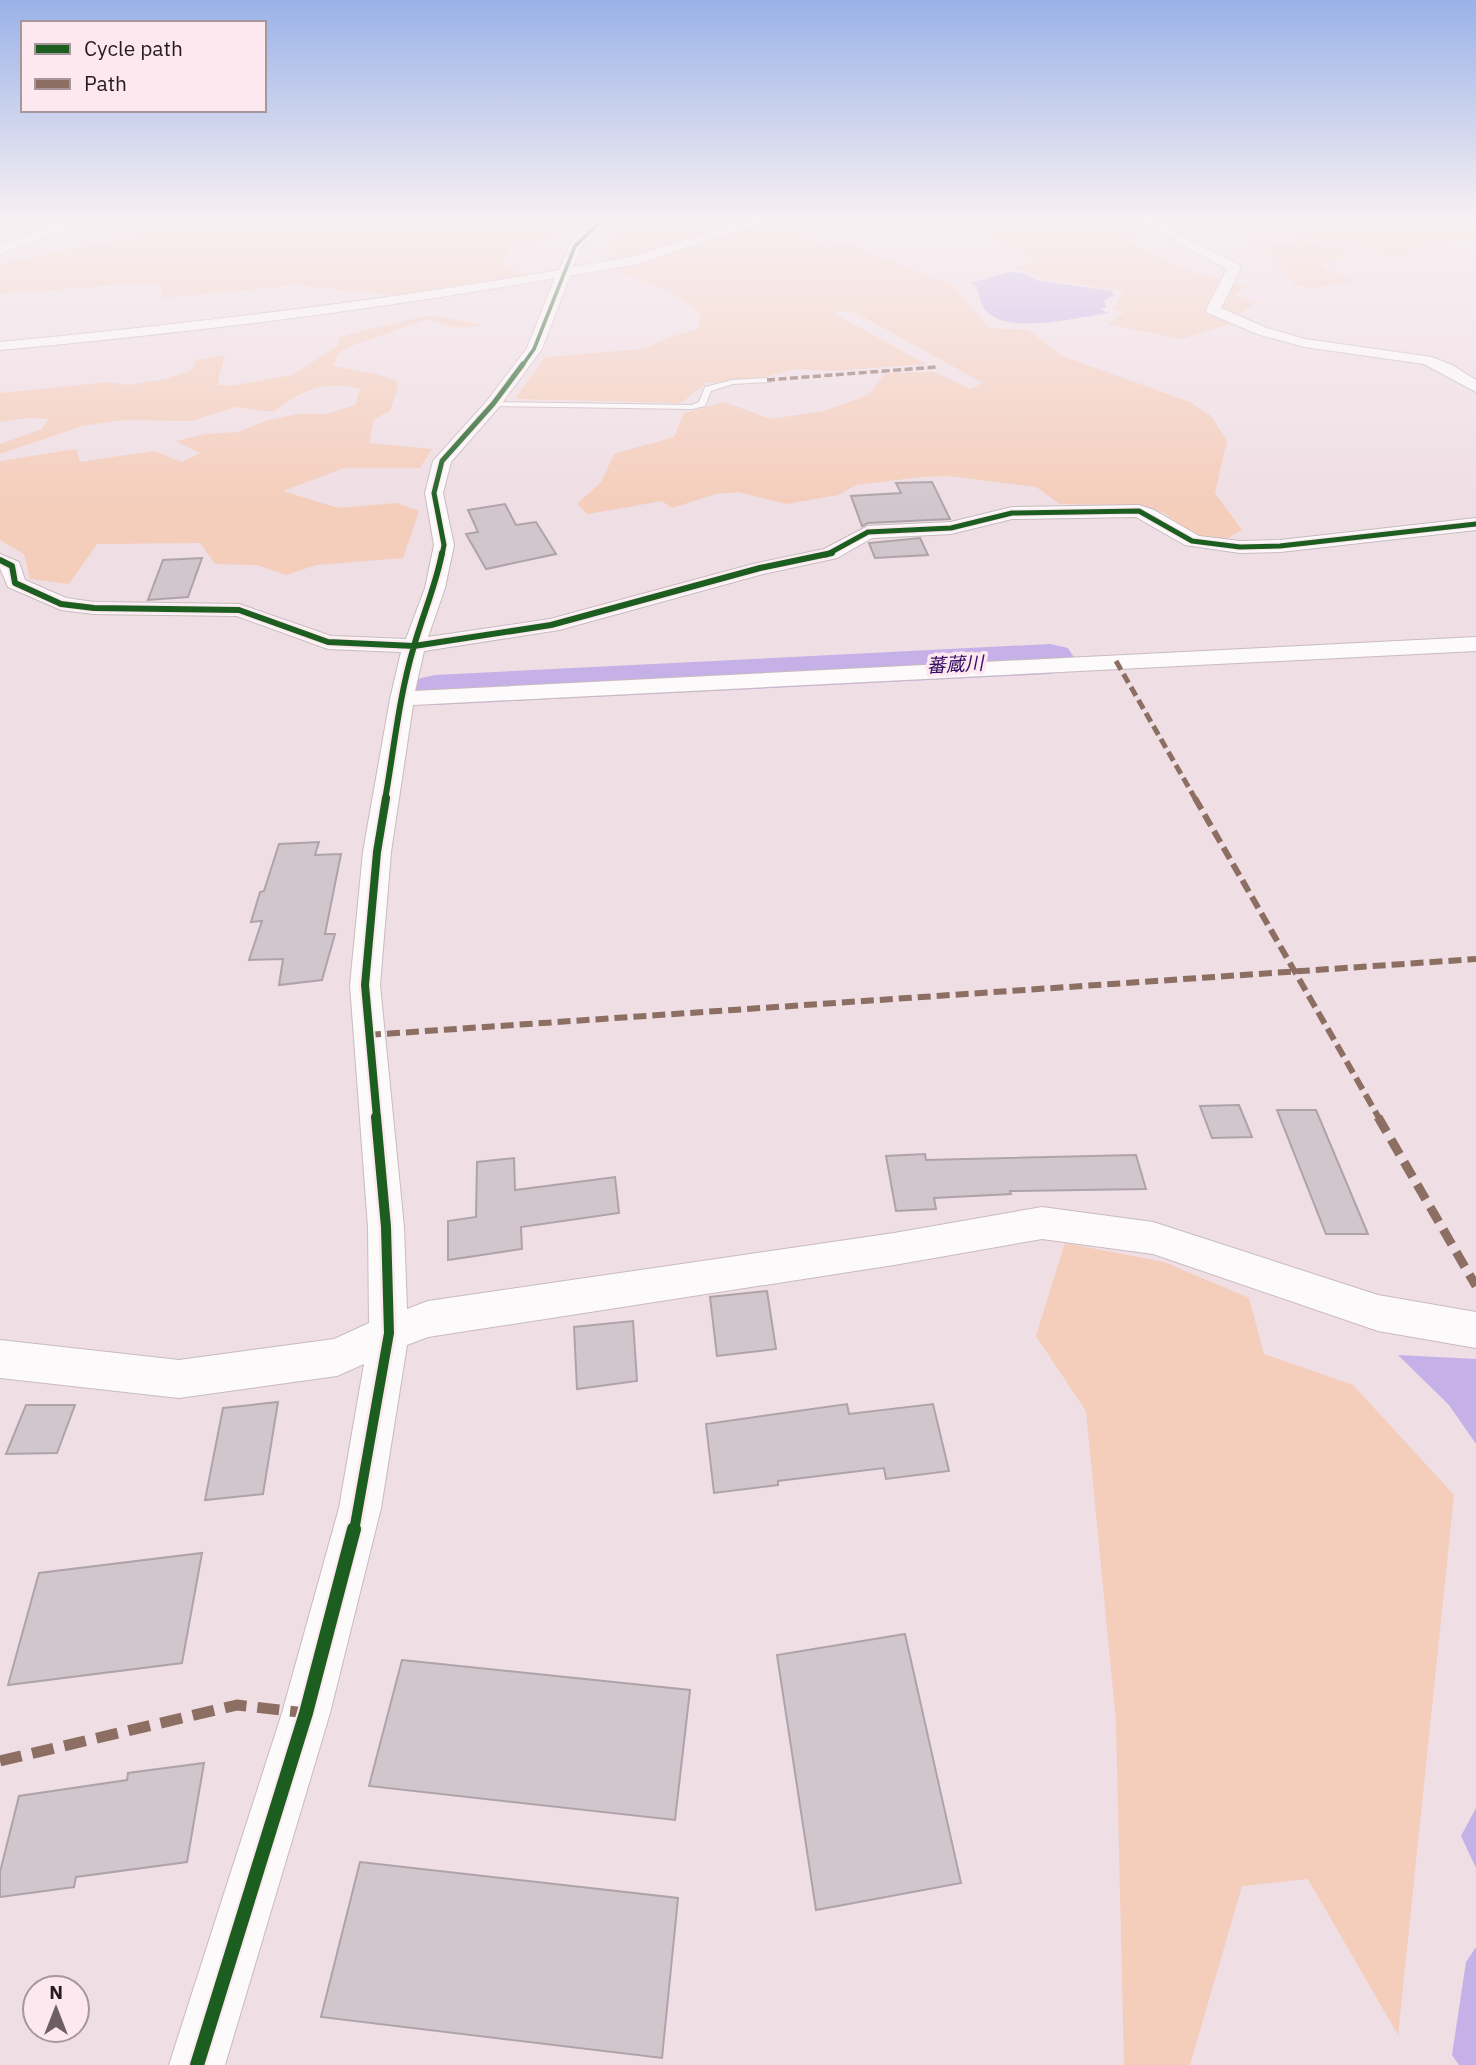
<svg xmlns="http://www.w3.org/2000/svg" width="1476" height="2065" font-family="'IBM Plex Sans','Noto Sans JP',sans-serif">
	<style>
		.green { fill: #f4cdbb }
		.water { fill: #c6b0e8 }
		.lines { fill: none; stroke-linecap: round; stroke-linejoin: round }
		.river { fill: #c6b0e8; fill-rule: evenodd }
		.building { fill: #d2c6cd; stroke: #afa3aa; stroke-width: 2 }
		.lane-casing { stroke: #c9bbbf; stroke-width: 2 }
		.street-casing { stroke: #c9bbbf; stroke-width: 2 }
		.lane { fill: #fdfafb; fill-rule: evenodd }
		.street { fill: #fdfafb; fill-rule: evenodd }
		.quiet-far5 { stroke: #8d6e63; stroke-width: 2.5; stroke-dasharray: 6 2.5; stroke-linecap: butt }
		.quiet-far4 { stroke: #8d6e63; stroke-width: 3.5; stroke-dasharray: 8 3.5; stroke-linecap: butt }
		.quiet-far3 { stroke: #8d6e63; stroke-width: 5; stroke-dasharray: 10 5; stroke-linecap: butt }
		.quiet-far2 { stroke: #8d6e63; stroke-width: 6; stroke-dasharray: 13 6; stroke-linecap: butt }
		.quiet-far1 { stroke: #8d6e63; stroke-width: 9; stroke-dasharray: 17 9; stroke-linecap: butt }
		.quiet { stroke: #8d6e63; stroke-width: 11; stroke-dasharray: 22 11; stroke-linecap: butt }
		.cycleway-far5-casing { stroke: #fce8ee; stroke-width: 5 }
		.cycleway-far4-casing { stroke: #fce8ee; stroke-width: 8 }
		.cycleway-far3-casing { stroke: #fce8ee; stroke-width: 10 }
		.cycleway-far2-casing { stroke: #fce8ee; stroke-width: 12 }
		.cycleway-far1-casing { stroke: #fce8ee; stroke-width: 15 }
		.cycleway-casing { stroke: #fce8ee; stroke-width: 18 }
		.cycleway-far5 { stroke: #1b5e20; stroke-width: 3.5 }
		.cycleway-far4 { stroke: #1b5e20; stroke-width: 5 }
		.cycleway-far3 { stroke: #1b5e20; stroke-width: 6 }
		.cycleway-far2 { stroke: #1b5e20; stroke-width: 8 }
		.cycleway-far1 { stroke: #1b5e20; stroke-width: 10 }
		.cycleway { stroke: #1b5e20; stroke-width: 14 }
		.labels { text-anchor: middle; stroke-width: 7; stroke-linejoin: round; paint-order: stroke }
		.far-water-label { font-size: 19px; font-style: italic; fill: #370d66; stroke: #fce8ee }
	</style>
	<rect width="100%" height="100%" fill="#efdee4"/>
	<path class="green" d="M149,219H547L571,226L558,236L515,244L508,250L502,267L529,276L397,296L296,285L163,298L160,282L0,294V264L131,237L145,228Z
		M777,219H790L792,230L825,247L849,245L953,285L989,328L1028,330L1062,356L1190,402L1211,416L1227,441L1215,493L1242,530L1221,542L1191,532L1164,513L1138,505L1060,504L1036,487L948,476L922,477L856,485L838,495L787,504L738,492L716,494L672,508L662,501L588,514L577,504L601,482L614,454L674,437L684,413L725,402L771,419L824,411L868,395L886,373L934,372L970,389L983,383L851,310L833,313L926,364L833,371L796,369L768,376L706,383L681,403L515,399L545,357L644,349L667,338L698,329L701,314C671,288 647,281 610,270L654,260Z
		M1017,219H1093L1110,230L1138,236L1128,243L1195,273L1224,280L1208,310L1232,323L1181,339L1108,324L1124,312L1113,309L1123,291L1046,279L1015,267L1039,262L987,235L1028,228Z
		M1201,219H1476L1469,223L1476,225V236L1405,249L1416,255L1390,259L1361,244L1221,229Z
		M625,225L681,229L712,235L613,262L608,245L614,230Z
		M1246,236C1263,236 1273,247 1293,246L1295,240L1309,241L1325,248L1348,250L1346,258L1318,262L1326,269L1351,280L1349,283L1312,288L1295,285L1267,251Z
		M1231,283L1245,286L1234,295L1257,303L1235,316L1217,309Z
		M430,315L483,325L456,328L427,319L352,346L339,353L333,366L376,374L397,381V391L390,411L374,419L369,443L432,449L420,468H344L283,491L338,508L397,503L419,511L403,558L316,565L286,575L257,565L215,564L200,543L97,544L69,584L30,579L24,554L0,540V461L76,449L80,462L153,451L182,462L200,453L176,441L206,434L238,432L268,420L298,414H326L355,405L360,389C327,379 298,392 273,412L235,407L192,421L124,420L82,426L0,454V444L42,429L48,419L28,418L0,422V393L109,382L127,385L166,379L192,370L195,360L225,355L217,385L230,386L292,375L339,345V338C369,328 399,323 430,315Z
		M1065,1243L1164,1262L1249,1298L1264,1354L1353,1385L1454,1495L1398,2035L1308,1879L1242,1886L1190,2065H1124L1116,1721L1086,1411L1036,1336Z"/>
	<path class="water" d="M1009,272L1023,273L1040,281L1112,291L1113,296L1104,300L1106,307L1100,309L1108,313C1079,317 1002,337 984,308C980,302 979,293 976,286L970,283Z
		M1398,1355L1476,1359V1444L1449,1405Z
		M1476,1808V1868L1461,1836Z
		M1476,1947V2065H1459L1452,2055L1466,1962Z"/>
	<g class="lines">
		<path class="river" d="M1050,644L1068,648L1075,659L1068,670L1050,674L435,705L417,701L409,690L417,679L435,675Z"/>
	</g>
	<path class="building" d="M932,482L950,519L868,523L862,526L851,496L901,493L896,483Z
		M505,504L516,525L536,522L556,554L486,569L466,534L478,532L468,510Z
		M920,538L928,555L875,558L869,543Z
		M202,558L188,597L148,600L163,560Z
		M319,842L315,855L341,854L325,934H335L322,980L279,985L283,959L249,960L262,921L251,922L260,892L264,891L279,844Z
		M1239,1105L1252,1137L1212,1138L1200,1106Z
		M1277,1110H1316L1368,1234H1326Z
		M925,1154L926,1160L1136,1155L1146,1189L1010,1191L1011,1194L934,1198L936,1209L896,1211L886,1156Z
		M514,1158L515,1190L615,1177L619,1213L521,1227L522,1249L448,1260V1221L476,1217L477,1162Z
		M767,1291L776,1349L717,1356L710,1297Z
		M633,1321L637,1381L577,1389L574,1327Z
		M278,1402L263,1494L205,1500L223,1408Z
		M847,1404L849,1414L933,1404L949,1471L886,1479L884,1468L778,1481V1485L714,1493L706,1424Z
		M26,1405H75L57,1453L6,1454Z
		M202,1553L182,1663L8,1685L39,1573Z
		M905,1634L961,1883L816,1910L777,1655Z
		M402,1660L690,1690L675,1820L369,1786Z
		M204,1763L187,1862L76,1877L74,1887L0,1897V1872L19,1796L127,1780L128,1773Z
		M360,1862L678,1898L662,2058L321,2017Z"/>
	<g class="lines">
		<g class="lane-casing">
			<path id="lane" d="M767,378L770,382L733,384L711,391L705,406L692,409L493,406L489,404L493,402L692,405L699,402L705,387L732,380Z"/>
		</g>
		<g class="street-casing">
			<path id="street" d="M596,219H609L581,247L573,267L630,257L756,219H774L637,264L570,276L542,349L499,407L451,462L443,493L454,545L445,588L428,637L550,619L753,564L824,549L868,526L951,522L1012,507L1139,505L1154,510L1199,536L1240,541L1280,540L1476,518V530L1280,552L1240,553L1185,545L1136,517L1012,519L951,534L872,538L837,558L763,574L559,630L424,651L415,691L1476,637V651L413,705L391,852L380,985L404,1227L407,1309L428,1301L894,1233L1042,1207L1153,1222L1378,1295L1476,1312V1348L1378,1331L1153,1254L1042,1239L894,1265L428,1337L407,1345L381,1508L330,1713L225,2065H169L282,1713L339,1508L364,1364L337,1376L179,1398L0,1378V1340L179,1360L334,1339L369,1323L368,1227L350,985L363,852L390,699L401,652L328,649L237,616L94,614L61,610L8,587L0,568V554L19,562L25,580L66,598L94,602L239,604L331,636L406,639L425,588L434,545L425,493L433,461L487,401L527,348L555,278C371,311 186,333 0,350V342C187,324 374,302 559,270L571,243Z
				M1136,219H1151L1239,265L1241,268L1221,308L1267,328L1305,339L1432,357L1452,365L1476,380V392L1424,364L1304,347L1257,334L1208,313L1206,310L1227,269Z
				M63,221L67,222V228L0,254V246Z"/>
		</g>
		<use href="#lane" class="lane"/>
		<use href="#street" class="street"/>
		<path class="quiet-far5" d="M560,219L596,224"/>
		<path class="quiet-far4" d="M767,380L937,367"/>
		<path class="quiet-far3" d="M1116,661L1196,800"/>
		<path class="quiet-far2" d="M1195,798L1379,1118
			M368,1035L1476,959"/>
		<path class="quiet-far1" d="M1378,1117L1476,1286"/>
		<path class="quiet" d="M0,1761L237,1705L306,1713"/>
		<g class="cycleway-far5-casing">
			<path id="cycleway-far5" d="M522,366L534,349L575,246L603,219"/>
		</g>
		<g class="cycleway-far4-casing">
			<path id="cycleway-far4" d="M442,555L444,545L434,493L442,461L493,404L523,364
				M826,555L868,532L951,528L1012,513L1139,511L1192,541L1240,547L1280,546L1476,524"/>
		</g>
		<g class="cycleway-far3-casing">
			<path id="cycleway-far3" d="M0,560L12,566L15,583L61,604L94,608L239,610L328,642L414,646L551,625L760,568L832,553
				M385,800C394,749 399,696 414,646C423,614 436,585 442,553"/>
		</g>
		<g class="cycleway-far2-casing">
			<path id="cycleway-far2" d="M377,1118L365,985L377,852L386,798"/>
		</g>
		<g class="cycleway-far1-casing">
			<path id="cycleway-far1" d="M354,1531L389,1333L386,1227L376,1117"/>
		</g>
		<g class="cycleway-casing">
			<path id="cycleway" d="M197,2065L306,1713L354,1529"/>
		</g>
		<use href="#cycleway-far5" class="cycleway-far5"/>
		<use href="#cycleway-far4" class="cycleway-far4"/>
		<use href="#cycleway-far3" class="cycleway-far3"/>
		<use href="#cycleway-far2" class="cycleway-far2"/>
		<use href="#cycleway-far1" class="cycleway-far1"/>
		<use href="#cycleway" class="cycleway"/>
	</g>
	<linearGradient id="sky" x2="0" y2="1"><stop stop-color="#9ab2e8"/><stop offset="0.43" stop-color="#f8f0f3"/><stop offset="1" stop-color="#f8f0f3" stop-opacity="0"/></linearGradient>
	<rect width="1476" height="508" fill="url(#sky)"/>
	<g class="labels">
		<g class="far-water-label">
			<text transform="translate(955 664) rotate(-3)" y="7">蕃蔵川</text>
		</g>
	</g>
	<rect x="21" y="21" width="245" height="91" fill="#fce8ee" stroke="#a7969b" stroke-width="2"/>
	<rect x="35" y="44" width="35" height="10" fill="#1b5e20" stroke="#a7969b" stroke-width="2"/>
	<text x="84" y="56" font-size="21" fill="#271b1f">Cycle path</text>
	<rect x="35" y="79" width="35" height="10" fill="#8d6e63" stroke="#a7969b" stroke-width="2"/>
	<text x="84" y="91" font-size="21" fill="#271b1f">Path</text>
	<g transform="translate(56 2009)"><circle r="33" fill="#fce8ee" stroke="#a7969b" stroke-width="2"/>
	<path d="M0-5L12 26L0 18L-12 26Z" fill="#6d5f64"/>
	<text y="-10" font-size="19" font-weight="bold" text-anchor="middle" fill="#271b1f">N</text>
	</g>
</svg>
